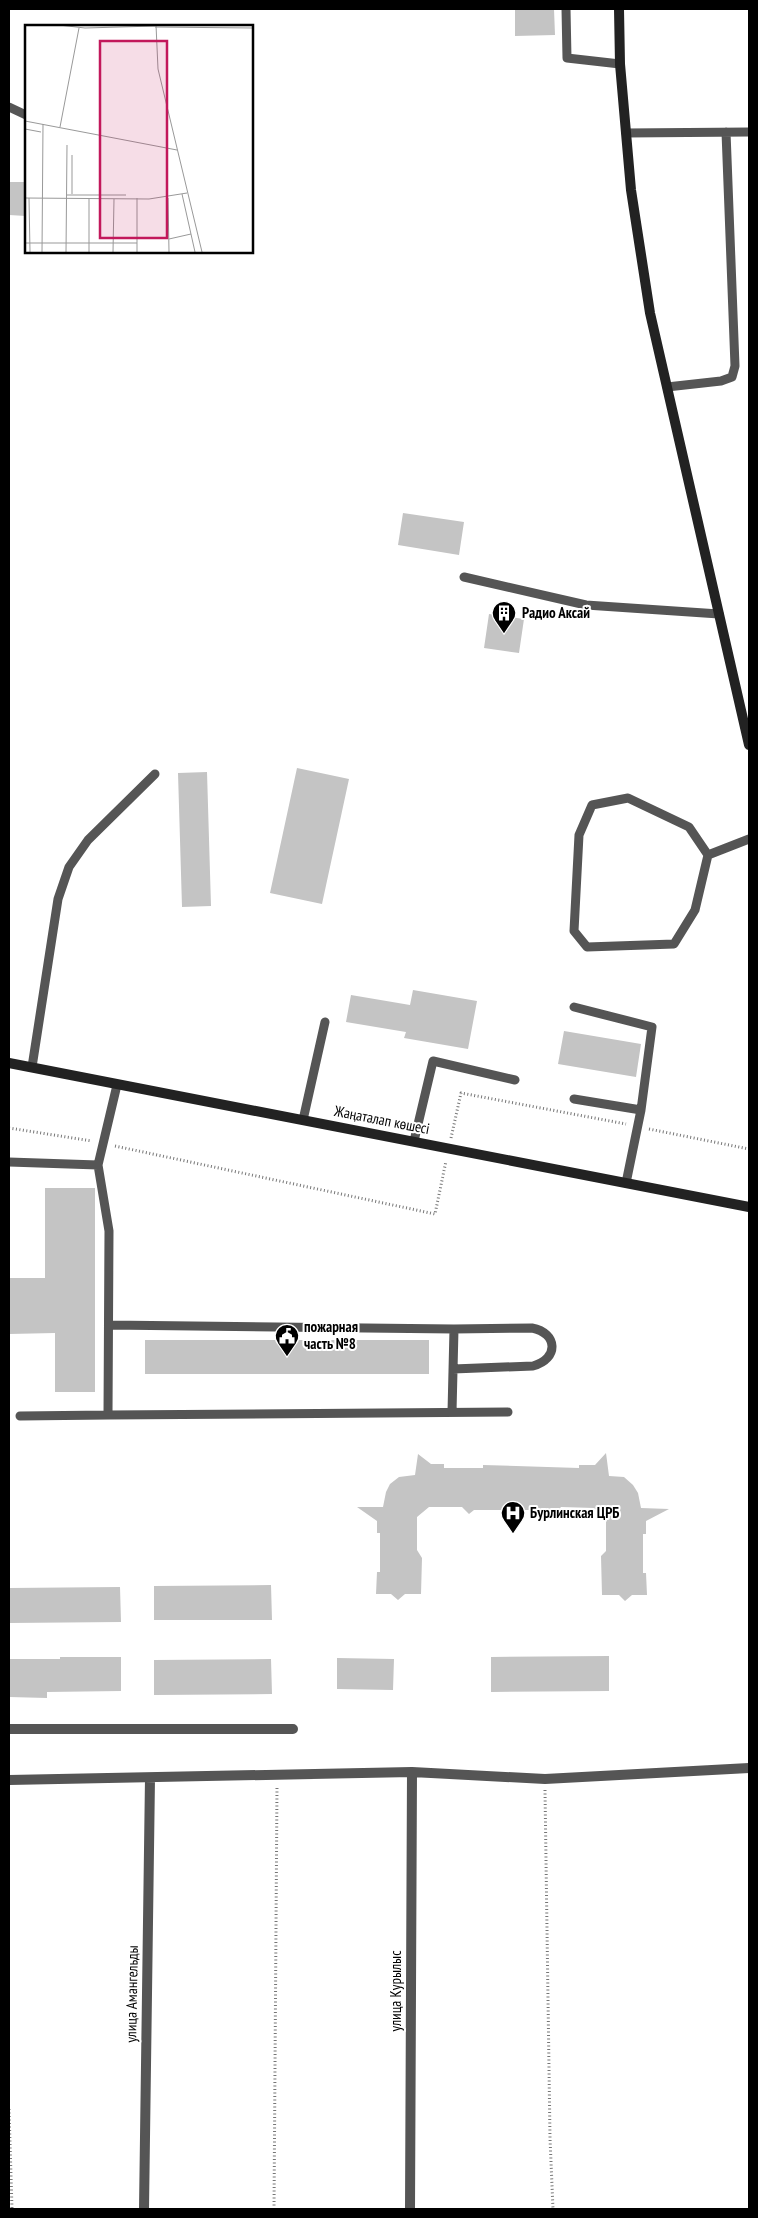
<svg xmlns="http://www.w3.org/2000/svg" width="758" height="2218" font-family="'PT Sans Narrow',sans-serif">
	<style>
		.building { fill: #c4c4c4 }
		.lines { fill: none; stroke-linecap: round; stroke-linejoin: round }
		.path { stroke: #777; stroke-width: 3; stroke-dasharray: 1 2.5; stroke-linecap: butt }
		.lane { stroke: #555; stroke-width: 9 }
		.street { stroke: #555; stroke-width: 10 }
		.secondary { stroke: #222; stroke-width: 10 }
		.labels { text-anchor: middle; stroke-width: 4; stroke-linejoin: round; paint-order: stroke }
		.poi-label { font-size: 15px; font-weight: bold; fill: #000; stroke: #fff; text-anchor: start }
		.street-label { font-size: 15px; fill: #000; stroke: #fff }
		.inset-road { fill: none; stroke: #999; stroke-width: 1 }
		.view { fill: #c2185b; fill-opacity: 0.15; stroke: #c2185b; stroke-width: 2.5 }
		.inset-edge { fill: none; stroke: #000; stroke-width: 2.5 }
	</style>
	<rect width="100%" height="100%" fill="#fff"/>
	<path class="building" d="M515,9H554L555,35L515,36Z
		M9,182H26V216L9,215Z
		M403,513L464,522L459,555L398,545Z
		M489,614L524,619L519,653L484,648Z
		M297,768L349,779L322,904L270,893Z
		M207,772L211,906L182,907L178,773Z
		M413,990L477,1001L468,1049L404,1038L406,1032L346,1022L351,995L410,1005Z
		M564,1031L641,1044L636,1077L558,1064Z
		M45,1188H95V1392H55V1333L9,1334V1278H45Z
		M145,1340H429V1374H145Z
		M606,1453L609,1476L624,1477L633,1485L638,1493L641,1508L669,1509L646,1521V1534H643V1573H646L647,1595H632L625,1601L619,1595H602L601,1556L606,1551V1518L594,1508L561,1507L555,1515L550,1510H474L469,1514L462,1507H429L417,1517V1550L422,1558L421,1594H405L398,1600L391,1594H376L377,1572H380V1533H377V1521L357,1507H383L386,1492L390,1484L399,1477L415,1475L418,1454L431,1464H444V1468H483V1465L579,1468V1465H595Z
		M271,1585L272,1620H154V1586Z
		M120,1587L121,1622L9,1623V1588Z
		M609,1656V1691L491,1692V1657Z
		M60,1657H121V1691L47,1692V1698L9,1697V1659H60Z
		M337,1658L394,1659L393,1690L337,1689Z
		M271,1659L272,1694L154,1695V1660Z"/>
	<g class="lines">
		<path class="path" d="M9,1128L92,1141
			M649,1129L749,1149
			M451,1138L461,1093L626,1124
			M115,1146L435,1214L446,1161
			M545,1790L550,2138L553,2209
			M9,2109L12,2209
			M274,2209L277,1786"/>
		<path class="lane" d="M566,9L567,58L620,64
			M9,107L26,115
			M626,133L749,132
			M667,387L721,381L732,377L735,366L726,132
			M464,577L586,605L719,614
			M628,798L689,827L708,855L695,910L674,944L587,947L574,931L579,835L592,805Z
			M708,855L749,839
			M574,1007L652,1027L641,1110L626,1183
			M32,1067L58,899L69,867L88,840L155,774
			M574,1099L641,1110
			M303,1120L325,1022
			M414,1141L433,1061L515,1080
			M9,1162L98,1165
			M109,1325L454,1329L452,1412
			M453,1369L533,1366C559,1359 558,1333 532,1328L454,1329
			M108,1415L508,1412
			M20,1416L108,1415L109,1231L98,1165L117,1085"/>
		<path class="street" d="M9,1729H293
			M9,1780L412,1772L545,1779L749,1768
			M144,2209L150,1778
			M410,2209L412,1772"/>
		<path class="secondary" d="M619,9L620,64L631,190L650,313L749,745
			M9,1063L749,1207"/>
	</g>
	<defs>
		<g id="building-pin" transform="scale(1.25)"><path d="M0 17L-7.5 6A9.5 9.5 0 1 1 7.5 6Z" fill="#000" stroke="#fff"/><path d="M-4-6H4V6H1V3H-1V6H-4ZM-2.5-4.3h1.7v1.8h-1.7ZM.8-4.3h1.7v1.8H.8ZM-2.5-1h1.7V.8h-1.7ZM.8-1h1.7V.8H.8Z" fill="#fff"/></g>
		<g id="civic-pin" transform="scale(1.25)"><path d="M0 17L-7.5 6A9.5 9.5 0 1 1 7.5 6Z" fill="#000" stroke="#fff"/><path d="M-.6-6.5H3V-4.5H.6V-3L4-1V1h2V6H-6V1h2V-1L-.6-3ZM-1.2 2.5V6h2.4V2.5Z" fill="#fff"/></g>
		<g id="hospital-pin" transform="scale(1.25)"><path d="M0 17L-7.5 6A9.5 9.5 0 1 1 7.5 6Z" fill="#000" stroke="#fff"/><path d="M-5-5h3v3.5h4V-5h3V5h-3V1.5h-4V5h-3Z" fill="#fff"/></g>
	</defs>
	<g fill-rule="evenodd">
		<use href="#building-pin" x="504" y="613"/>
		<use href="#civic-pin" x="287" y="1336"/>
		<use href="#hospital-pin" x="513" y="1513"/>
	</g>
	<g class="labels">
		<g class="poi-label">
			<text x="522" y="618">Радио Аксай</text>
			<text x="304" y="1332">пожарная<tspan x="304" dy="17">часть №8</tspan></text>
			<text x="530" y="1518">Бурлинская ЦРБ</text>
		</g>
		<g class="street-label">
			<text transform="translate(382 1120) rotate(11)" y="5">Жаңаталап көшесі</text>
			<text transform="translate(396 1991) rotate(-90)" y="5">улица Курылыс</text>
			<text transform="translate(132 1994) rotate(-89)" y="5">улица Амангельды</text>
		</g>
	</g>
	<g transform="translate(25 25)">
		<rect width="228" height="228" fill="#fff"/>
		<path class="inset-road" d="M34,0L60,3L130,1M131,0L133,44L177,227M130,2L228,3M0,96L152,125M35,102L54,3M0,104L16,107M47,130V169M157,169L170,227M42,170H101M0,173L124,174L162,168M4,173L5,227M143,173L144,227M64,174V227M144,214L166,209M0,218H112M17,227L18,99M41,227L42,120M88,227L89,174M112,227V173"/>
		<path class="view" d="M75,16H142V213H75Z"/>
		<rect width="228" height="228" class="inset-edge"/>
	</g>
	<rect width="758" height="2218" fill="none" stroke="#000000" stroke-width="20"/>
</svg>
